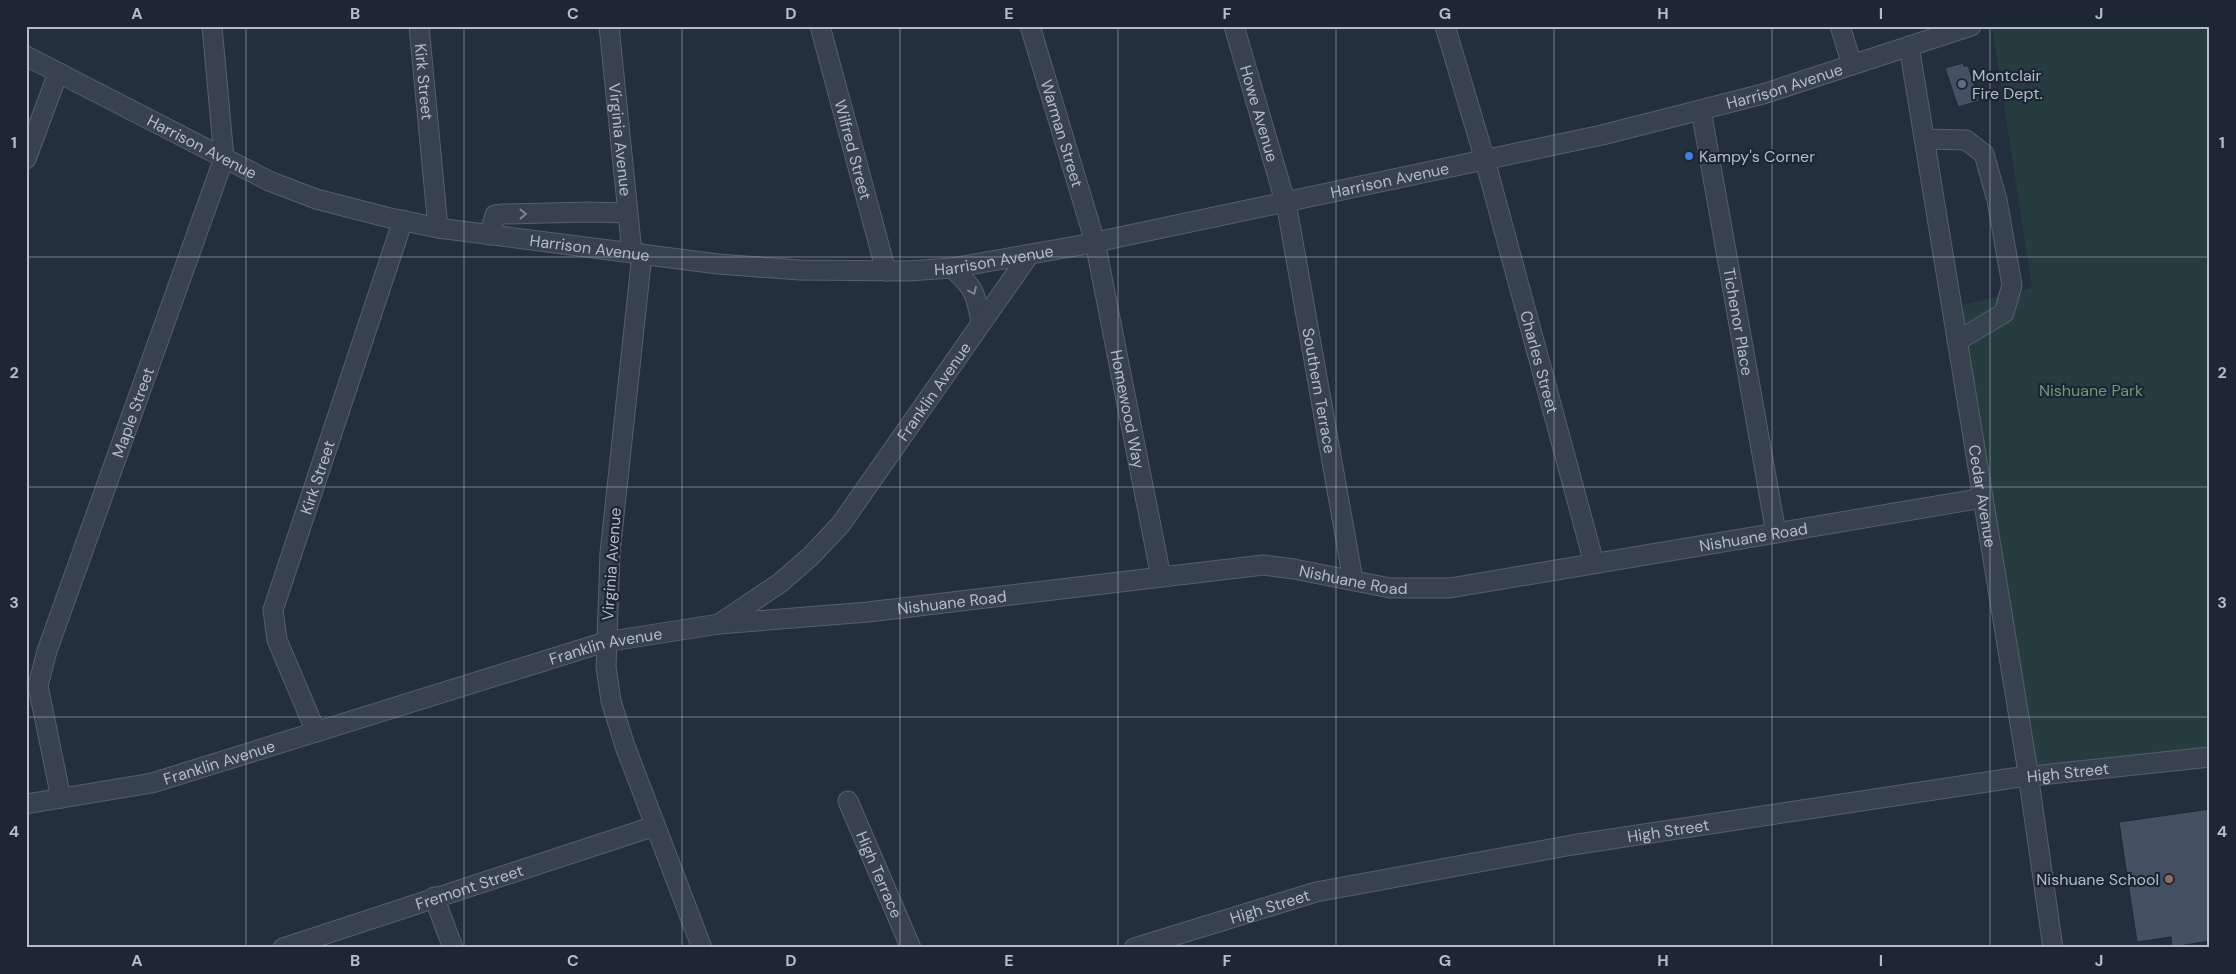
<svg xmlns="http://www.w3.org/2000/svg" width="2236" height="974" font-family="'DM Sans',sans-serif">
	<style>
		.green { fill: #263c3f }
		.building { fill: #455162; stroke: #1f2835 }
		.lines { fill: none; stroke-linecap: round; stroke-linejoin: round }
		.minor-casing { stroke: #565f6c; stroke-width: 21 }
		.minor { stroke: #38414e; stroke-width: 19 }
		.oneway { stroke: #7c8592 }
		.grid { fill: none; stroke: #b4bcc9; stroke-width: 1; stroke-opacity: 0.55 }
		.service-dot { fill: #5c6f8a; stroke: #1d2633; stroke-width: 2 }
		.shop-dot { fill: #3f7fe0; stroke: #1d2633; stroke-width: 2 }
		.education-dot { fill: #8d6e63; stroke: #1d2633; stroke-width: 2 }
		.labels { text-anchor: middle; stroke-width: 4.5; stroke-linejoin: round; paint-order: stroke }
		.poi-label { font-size: 16px; fill: #b4bcc9; stroke: #1d2633; text-anchor: start }
		.street-label { font-size: 16px; fill: #b4bcc9; stroke: #1d2633 }
		.park-label { font-size: 16px; fill: #6b9a76; stroke: #1d2633 }
		.neatline { fill: none; stroke: #b4bcc9; stroke-width: 2 }
		.grid-label { font-size: 16px; text-anchor: middle; font-weight: bold; fill: #b4bcc9 }
	</style>
	<rect width="100%" height="100%" fill="#242f3e"/>
	<path class="green" d="M1992,26H2210V759L2028,776L1959,306L2032,288Z"/>
	<path class="building" d="M1963,63L1964,66H1968L1979,101L1958,107L1945,68Z
		M2210,809V941L2172,947L2171,937L2137,942L2119,822Z"/>
	<g class="lines">
		<g class="minor-casing">
			<g id="minor">
				<path id="s1" d="M419,26L438,228"/>
				<path id="s2" d="M609,26L632,253"/>
				<path id="s3" d="M820,26L886,271"/>
				<path id="s4" d="M1030,26L1095,242L1161,577"/>
				<path id="s5" d="M1234,26L1287,208L1353,580"/>
				<path id="s6" d="M1445,26L1485,160L1594,563"/>
				<path d="M1840,26L1852,65"/>
				<path id="s7" d="M1909,46L2026,760L2053,948"/>
				<path id="s8" d="M26,56L269,181L316,199L386,217L438,228L718,264L800,270L908,271L952,268L1082,245L1602,135L1763,94L1971,26"/>
				<path id="s9" d="M1701,110L1776,533"/>
				<path d="M1924,139L1966,140L1984,154L1997,200L2012,285L2004,313L1957,341"/>
				<path d="M26,159L58,73"/>
				<path d="M489,235L495,215L503,214L588,212L628,213"/>
				<path d="M642,254L610,553L606,667L611,701L625,746L702,948"/>
				<path d="M952,268C974,287 976,294 981,322"/>
				<path id="s10" d="M719,624L868,612L1263,565L1294,569L1390,588H1450L1983,498"/>
				<path id="s11" d="M316,732L277,640L273,610L403,220"/>
				<path id="s12" d="M61,798L38,686L47,651L224,158L212,26"/>
				<path id="s13" d="M848,801L911,948"/>
				<path id="s14" d="M26,804L152,783L605,642L719,624L780,583L811,556L841,524L1029,255"/>
				<path d="M434,897L453,948"/>
				<path id="s15" d="M283,948L655,826"/>
				<path id="s16" d="M1134,948L1316,892L1572,845L2013,778L2210,757"/>
			</g>
		</g>
		<use href="#minor" class="minor"/>
	</g>
	<defs><path id="oneway-chevron" d="M-2-3.5L2.5 0L-2 3.5" fill="none" stroke-width="1.6" stroke-linecap="round" stroke-linejoin="round" transform="scale(1.25)"/></defs>
	<g class="oneway">
		<use href="#oneway-chevron" transform="translate(523 214)"/>
		<use href="#oneway-chevron" transform="translate(973 291) rotate(65)"/>
	</g>
	<path class="grid" d="M246,26V948M464,26V948M682,26V948M900,26V948M1118,26V948M1336,26V948M1554,26V948M1772,26V948M1990,26V948M26,257H2210M26,487H2210M26,717H2210"/>
	<circle class="service-dot" cx="1962" cy="84" r="5"/>
	<circle class="shop-dot" cx="1689" cy="156" r="5"/>
	<circle class="education-dot" cx="2169" cy="879" r="5"/>
	<g class="labels">
		<g class="poi-label">
			<text x="1972" y="81">Montclair<tspan x="1972" dy="18">Fire Dept.</tspan></text>
			<text x="1699" y="162">Kampy's Corner</text>
			<text x="2159" y="885" text-anchor="end">Nishuane School</text>
		</g>
		<g class="street-label">
			<text dy="6" stroke="none"><textPath href="#s1" startOffset="56">Kirk Street</textPath></text>
			<text dy="6" stroke="none"><textPath href="#s8" startOffset="1818">Harrison Avenue</textPath></text>
			<text dy="6" stroke="none"><textPath href="#s5" startOffset="91">Howe Avenue</textPath></text>
			<text dy="6" stroke="none"><textPath href="#s4" startOffset="112">Warman Street</textPath></text>
			<text dy="6" stroke="none"><textPath href="#s2" startOffset="114">Virginia Avenue</textPath></text>
			<text dy="6" stroke="none"><textPath href="#s8" startOffset="198">Harrison Avenue</textPath></text>
			<text dy="6" stroke="none"><textPath href="#s3" startOffset="128">Wilfred Street</textPath></text>
			<text dy="6" stroke="none"><textPath href="#s8" startOffset="1412">Harrison Avenue</textPath></text>
			<text dy="6" stroke="none"><textPath href="#s8" startOffset="602">Harrison Avenue</textPath></text>
			<text dy="6" stroke="none"><textPath href="#s8" startOffset="1008">Harrison Avenue</textPath></text>
			<text dy="6" stroke="none"><textPath href="#s9" startOffset="215">Tichenor Place</textPath></text>
			<text dy="6" stroke="none"><textPath href="#s6" startOffset="349">Charles Street</textPath></text>
			<text dy="6" stroke="none"><textPath href="#s14" startOffset="1038">Franklin Avenue</textPath></text>
			<text dy="6" stroke="none"><textPath href="#s5" startOffset="375">Southern Terrace</textPath></text>
			<text dy="6" stroke="none"><textPath href="#s4" startOffset="396">Homewood Way</textPath></text>
			<text dy="6" stroke="none"><textPath href="#s12" startOffset="404">Maple Street</textPath></text>
			<text dy="6" stroke="none"><textPath href="#s11" startOffset="270">Kirk Street</textPath></text>
			<text dy="6" stroke="none"><textPath href="#s7" startOffset="456">Cedar Avenue</textPath></text>
			<text dy="6" stroke="none"><textPath href="#s10" startOffset="1044">Nishuane Road</textPath></text>
			<text transform="translate(611 564) rotate(-86)" y="6">Virginia Avenue</text>
			<text dy="6" stroke="none"><textPath href="#s10" startOffset="639">Nishuane Road</textPath></text>
			<text dy="6" stroke="none"><textPath href="#s10" startOffset="234">Nishuane Road</textPath></text>
			<text dy="6" stroke="none"><textPath href="#s14" startOffset="602">Franklin Avenue</textPath></text>
			<text dy="6" stroke="none"><textPath href="#s14" startOffset="198">Franklin Avenue</textPath></text>
			<text dy="6" stroke="none"><textPath href="#s16" startOffset="952">High Street</textPath></text>
			<text dy="6" stroke="none"><textPath href="#s16" startOffset="548">High Street</textPath></text>
			<text dy="6" stroke="none"><textPath href="#s13" startOffset="80">High Terrace</textPath></text>
			<text dy="6" stroke="none"><textPath href="#s15" startOffset="196">Fremont Street</textPath></text>
			<text dy="6" stroke="none"><textPath href="#s16" startOffset="142">High Street</textPath></text>
		</g>
		<g class="park-label">
			<text x="2091" y="396">Nishuane Park</text>
		</g>
	</g>
	<rect width="2236" height="974" fill="none" stroke="#1d2633" stroke-width="55"/>
	<rect x="28" y="28" width="2180" height="918" class="neatline"/>
	<g class="grid-label">
		<text x="137" y="19">A</text>
		<text x="355" y="19">B</text>
		<text x="573" y="19">C</text>
		<text x="791" y="19">D</text>
		<text x="1009" y="19">E</text>
		<text x="1227" y="19">F</text>
		<text x="1445" y="19">G</text>
		<text x="1663" y="19">H</text>
		<text x="1881" y="19">I</text>
		<text x="2099" y="19">J</text>
		<text x="14" y="148">1</text>
		<text x="2222" y="148">1</text>
		<text x="14" y="378">2</text>
		<text x="2222" y="378">2</text>
		<text x="14" y="608">3</text>
		<text x="2222" y="608">3</text>
		<text x="14" y="837">4</text>
		<text x="2222" y="837">4</text>
		<text x="137" y="966">A</text>
		<text x="355" y="966">B</text>
		<text x="573" y="966">C</text>
		<text x="791" y="966">D</text>
		<text x="1009" y="966">E</text>
		<text x="1227" y="966">F</text>
		<text x="1445" y="966">G</text>
		<text x="1663" y="966">H</text>
		<text x="1881" y="966">I</text>
		<text x="2099" y="966">J</text>
	</g>
</svg>
